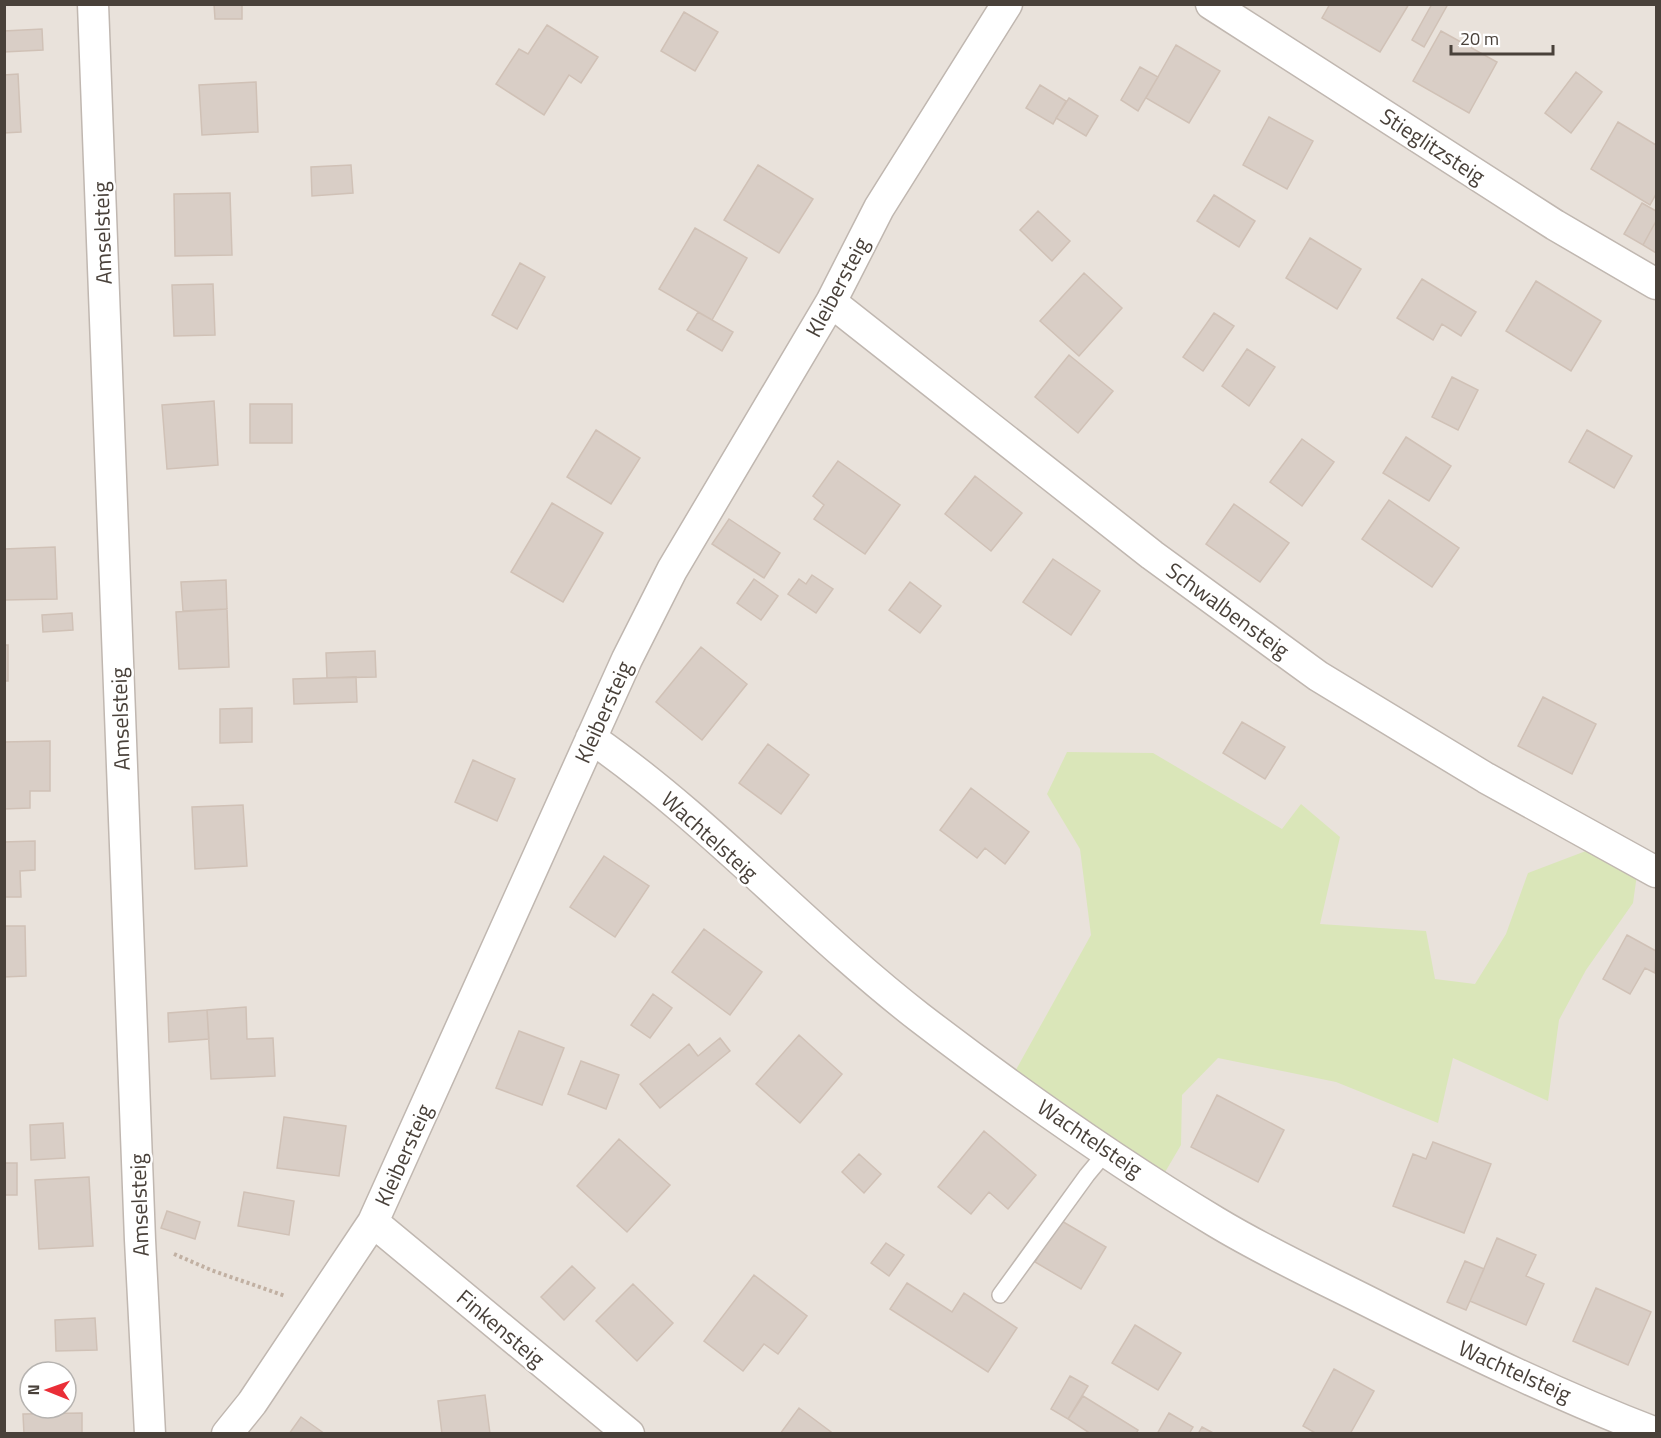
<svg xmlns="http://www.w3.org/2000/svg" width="1661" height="1438" font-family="'Titillium Web',sans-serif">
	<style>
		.residential { fill: #e9e2db; fill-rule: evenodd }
		.green { fill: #dae6b9 }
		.building { fill: #d9cec6; stroke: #d0c1b6; stroke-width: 1.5 }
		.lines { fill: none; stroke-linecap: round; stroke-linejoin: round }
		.service-casing { stroke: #c0b7b0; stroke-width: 18 }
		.minor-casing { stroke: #c0b7b0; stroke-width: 33 }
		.path { stroke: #c1b0a2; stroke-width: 4; stroke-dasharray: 3 3; stroke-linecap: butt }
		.service { stroke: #fff; stroke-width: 15 }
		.minor { stroke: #fff; stroke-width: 30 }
		.labels { text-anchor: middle; stroke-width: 5; stroke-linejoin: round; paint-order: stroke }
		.street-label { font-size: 22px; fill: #49413a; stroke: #fff }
	</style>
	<rect width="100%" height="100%" fill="#f5f1ed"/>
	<path class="residential" d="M5,5H1656V1433L5,1434ZM30,1372H66V1408H30Z"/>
	<path class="green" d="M1067,752L1153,753L1282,829L1301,804L1340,837L1320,924L1426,931L1435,979L1475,984L1506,934L1528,873L1599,846L1638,867L1633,903L1586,970L1559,1020L1548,1101L1453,1058L1438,1123L1336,1082L1218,1058L1182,1095L1181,1145L1161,1179L1012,1077L1091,935L1080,849L1047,794Z"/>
	<path class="building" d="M214,4H242V19H215Z
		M1330,4H1409L1380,52L1322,18Z
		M1432,4H1448L1424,47L1412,40Z
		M684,12L718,32L695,71L661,51Z
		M547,25L598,57L581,83L569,75L544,115L496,84L519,49L528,54Z
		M42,29L43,50L4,52V31Z
		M1441,31L1497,62L1469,113L1413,81Z
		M1176,45L1220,71L1189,123L1146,98Z
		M1140,67L1158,77L1138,111L1121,100Z
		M1576,72L1602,92L1571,133L1545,113Z
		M18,74L21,132L4,133V75Z
		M256,82L258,132L202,135L199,85Z
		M1040,85L1066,101L1053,124L1026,108Z
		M1069,98L1098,116L1086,136L1056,118Z
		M1269,117L1313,141L1287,189L1243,165Z
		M1618,122L1656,145V194L1650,205L1591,169Z
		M351,165L353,193L312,196L311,167Z
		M758,165L813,199L779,253L724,220Z
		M230,193L232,255L175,256L174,194Z
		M1214,195L1255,221L1239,247L1197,221Z
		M1642,203L1656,211V221L1643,245L1624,234Z
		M1038,211L1070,241L1052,261L1020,230Z
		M1656,221V253L1643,245Z
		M695,228L747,258L712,320L659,289Z
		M1310,238L1361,269L1337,309L1286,278Z
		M520,263L545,277L517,329L492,315Z
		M1084,273L1122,308L1079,356L1040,321Z
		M1422,279L1476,312L1461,336L1442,324L1433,340L1397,318Z
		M1536,281L1601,321L1571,371L1506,331Z
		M213,284L215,335L174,336L172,285Z
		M698,312L733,332L722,351L687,330Z
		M1214,313L1234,326L1203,371L1183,357Z
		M1247,349L1275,367L1249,406L1222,386Z
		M1069,355L1113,391L1078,433L1035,397Z
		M1452,377L1478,390L1458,430L1432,417Z
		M214,401L218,465L167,469L162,405Z
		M250,404H292V443H250Z
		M596,430L640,458L611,504L567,477Z
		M1587,430L1632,456L1614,488L1569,462Z
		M1406,437L1451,466L1429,501L1383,473Z
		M1302,439L1334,462L1302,506L1270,482Z
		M838,461L900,505L865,554L814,519L824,505L813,496Z
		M975,476L1022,513L991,551L945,514Z
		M1389,500L1459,548L1432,587L1362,539Z
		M552,503L603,533L563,602L511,572Z
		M1234,504L1289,543L1260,582L1206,544Z
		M729,519L780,553L764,578L712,544Z
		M55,547L57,599L4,600V549Z
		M1053,559L1100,591L1071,635L1023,602Z
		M812,575L833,589L816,613L788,594L799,579L806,584Z
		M754,579L778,596L761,620L737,603Z
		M226,580L227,609L183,611L181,582Z
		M910,582L941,606L920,633L889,610Z
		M227,609L229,667L179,669L176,612Z
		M72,613L73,630L43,632L42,615Z
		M4,645H8V681H4Z
		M701,647L747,684L702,740L656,702Z
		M375,651L376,677L327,678L326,653Z
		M356,677L357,702L294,704L293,679Z
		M1543,697L1596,724L1572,774L1518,746Z
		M252,708V742L220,743V709Z
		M1242,722L1285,747L1265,779L1223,753Z
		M50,741V791H30V808L4,809V742Z
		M768,744L809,775L781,814L739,783Z
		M473,760L515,779L497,821L455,802Z
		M971,788L1029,832L1005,864L985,848L977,858L940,830Z
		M243,805L247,866L195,869L192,807Z
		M35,841V870L20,871L21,897H4V842Z
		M604,856L649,886L615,937L570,907Z
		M4,926H25L26,976L4,977Z
		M704,929L762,972L730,1015L672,972Z
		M1627,935L1656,951L1655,973L1645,968L1630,994L1603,979Z
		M653,994L672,1008L650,1038L631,1025Z
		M246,1007L247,1039L273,1038L275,1076L211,1079L207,1010Z
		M207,1010L209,1039L169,1042L168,1013Z
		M519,1031L564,1048L542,1105L496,1088Z
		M799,1035L842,1074L800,1123L756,1084Z
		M720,1038L730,1051L660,1108L640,1084L689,1044L698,1056Z
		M581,1061L619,1075L606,1109L568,1094Z
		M1217,1095L1284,1130L1258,1182L1191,1147Z
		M284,1117L346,1126L339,1176L277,1168Z
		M63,1123L65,1158L31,1160L30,1125Z
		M984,1131L1036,1175L1008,1209L989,1192L971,1214L938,1187Z
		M619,1139L670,1185L627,1232L577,1186Z
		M1433,1142L1491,1164L1464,1233L1393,1206L1413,1154L1426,1159Z
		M859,1154L881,1174L864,1193L842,1172Z
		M4,1163H17V1195H4Z
		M89,1177L93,1246L39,1249L35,1180Z
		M244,1192L294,1201L289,1235L238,1226Z
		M167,1211L200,1222L195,1239L161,1228Z
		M1060,1220L1106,1247L1081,1289L1035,1262Z
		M1497,1238L1536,1255L1526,1276L1544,1284L1526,1325L1470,1301Z
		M886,1243L904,1255L889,1276L871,1263Z
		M1465,1261L1484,1269L1466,1310L1447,1302Z
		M572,1266L595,1288L564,1320L541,1297Z
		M754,1275L807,1316L778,1354L764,1344L743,1371L704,1341Z
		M907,1283L952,1312L964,1293L1017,1328L988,1372L890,1309Z
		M633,1284L673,1323L637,1361L596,1321Z
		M1596,1288L1651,1312L1628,1365L1573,1341Z
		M95,1318L97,1350L56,1351L55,1320Z
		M1135,1325L1181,1353L1158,1390L1112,1363Z
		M1334,1369L1374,1391L1350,1434H1317L1303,1426Z
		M1070,1376L1088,1386L1068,1419L1051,1409Z
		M485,1395L490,1434H442L438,1401Z
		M1083,1396L1138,1430L1136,1434H1091L1068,1419Z
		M799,1408L831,1432L830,1434H780Z
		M82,1413V1434H24L23,1414Z
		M1169,1413L1193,1427L1189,1434H1157Z
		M301,1417L325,1434H289Z
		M1202,1427L1215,1434H1198Z"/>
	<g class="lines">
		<g class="service-casing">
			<path id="service" d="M1000,1295L1087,1175L1107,1151"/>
		</g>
		<g class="minor-casing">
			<path id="minor" d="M93,4L140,1240L150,1434
				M1211,4L1555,225L1656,284
				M831,302L1152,555L1318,676L1486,778L1656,872
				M591,738C709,820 806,929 919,1017C1014,1090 1113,1160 1216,1222C1269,1254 1326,1280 1381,1308C1471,1353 1562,1397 1656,1433
				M373,1222L629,1434
				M227,1434L252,1403L373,1222L627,659L672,570L831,302L879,208L1007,4"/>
		</g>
		<path class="path" d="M174,1254L211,1270L285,1296"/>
		<use href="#service" class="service"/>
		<use href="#minor" class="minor"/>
	</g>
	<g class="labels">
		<g class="street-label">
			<text transform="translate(1433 146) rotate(33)" y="8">Stieglitzsteig</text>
			<text transform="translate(102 233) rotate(-92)" y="8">Amselsteig</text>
			<text transform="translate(837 287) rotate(-62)" y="8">Kleibersteig</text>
			<text transform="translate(1228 610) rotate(36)" y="8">Schwalbensteig</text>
			<text transform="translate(603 712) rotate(-66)" y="8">Kleibersteig</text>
			<text transform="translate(120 719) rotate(-92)" y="8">Amselsteig</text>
			<text transform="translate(710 836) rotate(42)" y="8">Wachtelsteig</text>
			<text transform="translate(1090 1138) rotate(34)" y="8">Wachtelsteig</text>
			<text transform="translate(403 1155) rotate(-66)" y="8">Kleibersteig</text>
			<text transform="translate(139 1205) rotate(-92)" y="8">Amselsteig</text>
			<text transform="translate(501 1328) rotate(40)" y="8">Finkensteig</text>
			<text transform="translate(1515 1371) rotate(24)" y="8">Wachtelsteig</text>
		</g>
	</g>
	<rect width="1661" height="1438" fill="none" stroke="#49413a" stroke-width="12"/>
	<g transform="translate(48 1390) rotate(271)"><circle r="28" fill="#ffffff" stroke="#b6b3b0" stroke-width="1.5"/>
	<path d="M0-4.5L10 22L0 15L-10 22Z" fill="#ea2e37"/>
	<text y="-9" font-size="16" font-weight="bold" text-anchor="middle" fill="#49413a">N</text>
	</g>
	<path d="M1451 45v9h102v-9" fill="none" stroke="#49413a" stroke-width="3"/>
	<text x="1460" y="45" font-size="18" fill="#49413a" stroke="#ffffff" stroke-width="4.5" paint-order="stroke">20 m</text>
</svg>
